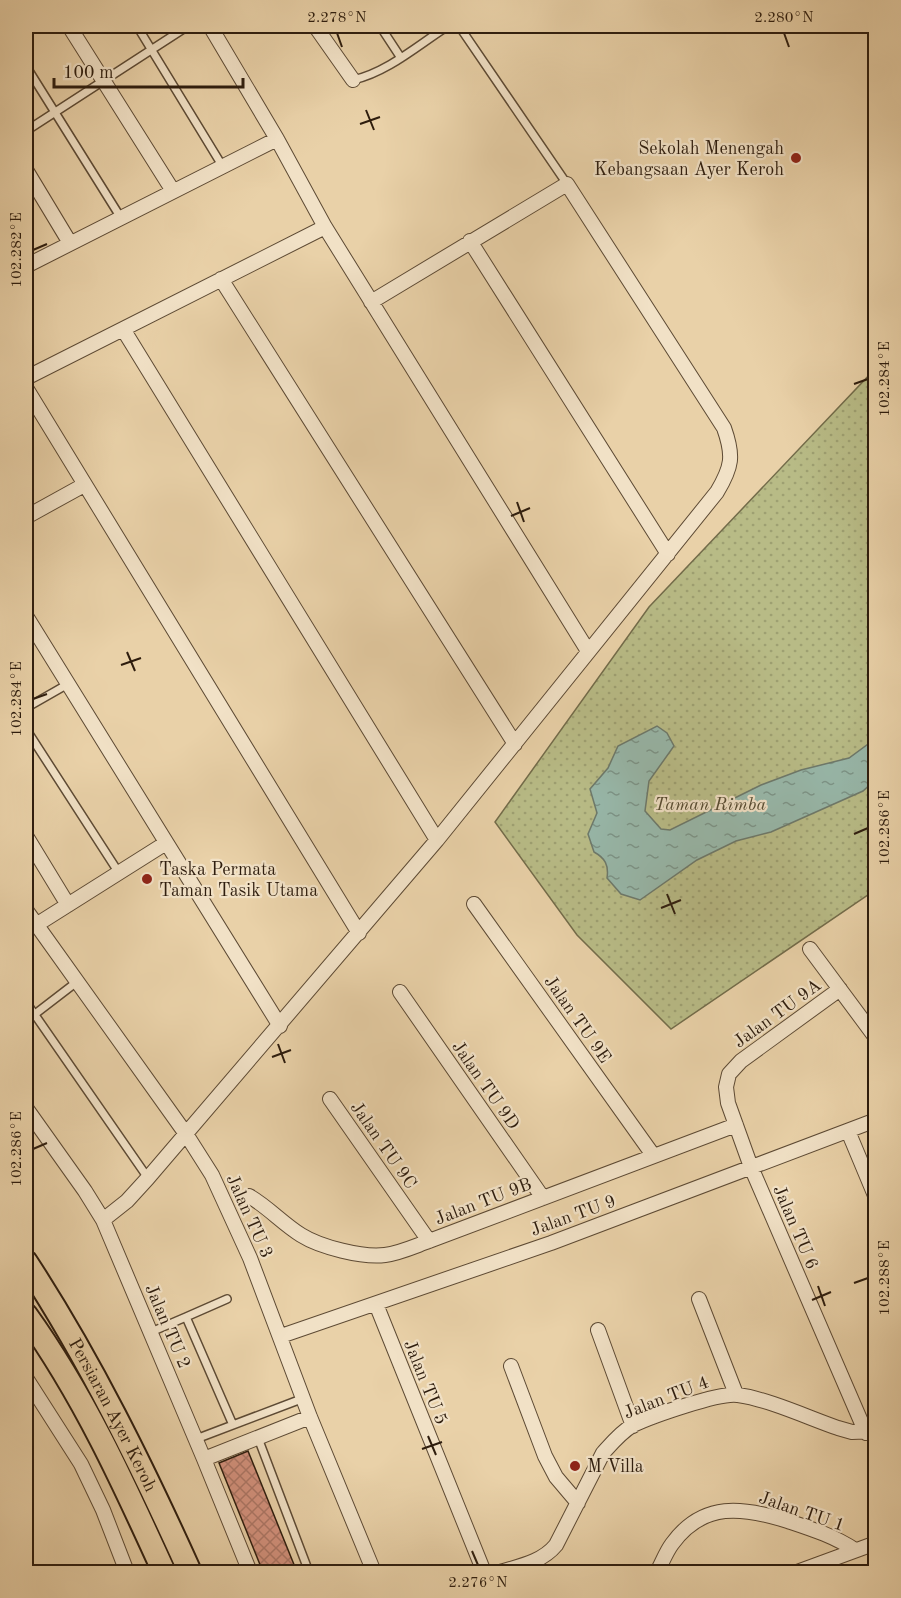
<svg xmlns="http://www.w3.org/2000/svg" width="901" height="1598" font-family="'Old Standard TT',serif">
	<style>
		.park { fill: url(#park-dots); stroke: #736c4a; stroke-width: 1.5 }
		.water { fill: url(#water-ripples); stroke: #6d796b; stroke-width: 1.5 }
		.building { fill: url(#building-cross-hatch); stroke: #2e1d0e; stroke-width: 1.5 }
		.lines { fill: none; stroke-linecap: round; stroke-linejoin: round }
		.service-casing { stroke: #5d4a34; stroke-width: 10 }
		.minor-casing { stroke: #5d4a34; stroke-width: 16 }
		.primary-casing { stroke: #2e1d0e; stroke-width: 26 }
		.service { stroke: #f1e1c6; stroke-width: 7 }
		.minor { stroke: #f1e1c6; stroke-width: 14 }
		.primary { stroke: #e9d1a8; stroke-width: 22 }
		.ticks { fill: none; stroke: #2e1d0e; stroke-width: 2 }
		.poi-dot { fill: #8f2418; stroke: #f1e1c6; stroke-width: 2 }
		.labels { text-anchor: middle; stroke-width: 4.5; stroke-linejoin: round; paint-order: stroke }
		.poi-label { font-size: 18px; fill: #2e1d0e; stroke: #f1e1c6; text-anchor: start }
		.park-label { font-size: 18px; font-style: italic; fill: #574c32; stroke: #f1e1c6 }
		.street-label { font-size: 18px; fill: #2e1d0e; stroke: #f1e1c6 }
		.neatline { fill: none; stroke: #2e1d0e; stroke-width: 2 }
		.ticks-label { font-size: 15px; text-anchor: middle; fill: #2e1d0e }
	</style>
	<defs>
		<pattern id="park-dots" width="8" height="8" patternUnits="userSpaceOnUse" patternTransform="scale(1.5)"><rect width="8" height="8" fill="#b8bb86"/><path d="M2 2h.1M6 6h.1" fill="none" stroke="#9ea072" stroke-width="1.8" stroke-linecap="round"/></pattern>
		<pattern id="water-ripples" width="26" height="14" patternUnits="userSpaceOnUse" patternTransform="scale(1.5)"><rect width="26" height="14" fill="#97b7a9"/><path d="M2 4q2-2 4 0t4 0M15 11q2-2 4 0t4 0" fill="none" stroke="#7c9488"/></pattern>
		<pattern id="building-cross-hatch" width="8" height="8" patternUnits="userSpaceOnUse" patternTransform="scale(1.5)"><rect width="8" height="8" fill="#d3917d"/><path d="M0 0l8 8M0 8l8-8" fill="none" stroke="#ac7665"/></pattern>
	</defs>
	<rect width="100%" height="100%" fill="#e9d1a8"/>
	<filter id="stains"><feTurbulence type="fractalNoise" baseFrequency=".00333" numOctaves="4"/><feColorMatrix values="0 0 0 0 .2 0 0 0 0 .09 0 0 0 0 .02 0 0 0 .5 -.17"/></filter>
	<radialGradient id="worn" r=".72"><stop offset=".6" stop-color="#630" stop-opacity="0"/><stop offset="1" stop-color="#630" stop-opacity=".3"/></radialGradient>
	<path class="park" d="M875,369V890L671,1029L577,935L495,822L649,607Z"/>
	<path class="water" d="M657,726L667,733L674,746L649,781L645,811L661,829L670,830L761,785L801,770L849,758L875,739V780L863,791L771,832L736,841L697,860L640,900L621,894L607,878C609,865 605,858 594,852L588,834L597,813L590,789L608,768L618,746Z"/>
	<path class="building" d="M248,1451L297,1572H263L219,1463Z"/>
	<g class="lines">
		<g class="service-casing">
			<path id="service" d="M137,26L223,167
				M380,26L401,58
				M459,26L567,184
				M26,66L121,218
				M353,80C388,72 418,45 448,26
				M26,131L188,26
				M26,708L68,684
				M26,729L119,873
				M26,1002L148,1178
				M26,1021L78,981
				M227,1299L186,1317L233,1425
				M151,1332L186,1317
				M258,1438L309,1572
				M196,1439L304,1398"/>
		</g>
		<g class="minor-casing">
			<path id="minor" d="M69,26L173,191
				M210,26L277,139L325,227L588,651
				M315,26L353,80
				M26,170L70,243
				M470,241L668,554
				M26,266L277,139
				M221,279L515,744
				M123,329L437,840
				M26,378L325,227
				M26,388L359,933
				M26,517L84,485
				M26,616L280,1026
				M26,836L68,905
				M474,904L653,1155
				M26,910L186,1134L212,1175L250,1258L310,1417L374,1572
				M36,925L166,843
				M810,949L876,1038
				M840,989L741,1061L729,1074L726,1087L728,1103L751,1167L866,1433
				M400,992L543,1198
				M330,1099L429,1241
				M26,1108L85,1191L103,1220L204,1459L250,1572
				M848,1131L876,1198
				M249,1196C268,1207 282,1223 301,1235C320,1247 363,1258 385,1255C400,1253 415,1246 429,1241L736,1125
				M103,1220L127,1201L148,1178L437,840L717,492C732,467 734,456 724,428L567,184L371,302
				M699,1299L736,1394
				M376,1304L484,1572
				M598,1330L633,1426
				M281,1336L551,1243L876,1120
				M511,1366L545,1456L556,1477L578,1503
				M26,1378L81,1464L103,1510L127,1572
				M204,1459L310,1417
				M500,1572C520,1566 542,1562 556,1545L603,1453C612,1443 621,1432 633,1425C652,1416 720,1392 738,1395C768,1399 809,1418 838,1428L852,1432L876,1431
				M657,1572C662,1563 666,1552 672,1544C703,1501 743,1507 788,1521C812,1529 834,1536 855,1550
				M797,1572L876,1543"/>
		</g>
		<g class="primary-casing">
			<g id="primary">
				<path id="s1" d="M26,1262C90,1360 142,1466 190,1572"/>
				<path d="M26,1315C83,1394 124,1484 164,1572"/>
			</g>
		</g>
		<use href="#service" class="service"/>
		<use href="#minor" class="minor"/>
		<use href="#primary" class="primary"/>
	</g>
	<path class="ticks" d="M337,33L342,47M784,33L789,47M366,110L374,130M360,124L380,117M33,250L47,244M854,384L868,379M517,502L524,522M511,516L530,508M127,652L135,671M121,665L141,658M33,699L47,694M854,834L868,828M667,894L675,914M661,908L681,900M278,1044L285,1063M272,1057L291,1050M33,1149L47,1143M854,1283L868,1278M818,1286L825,1306M812,1300L831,1292M428,1436L436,1455M422,1449L442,1442M472,1551L478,1565"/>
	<g class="poi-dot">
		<circle cx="796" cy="158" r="6"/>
		<circle cx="147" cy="879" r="6"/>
		<circle cx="575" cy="1466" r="6"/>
	</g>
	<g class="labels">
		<g class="poi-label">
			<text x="784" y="154" text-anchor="end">Sekolah Menengah<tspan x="784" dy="21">Kebangsaan Ayer Keroh</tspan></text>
			<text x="159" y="875">Taska Permata<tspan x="159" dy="21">Taman Tasik Utama</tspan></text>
			<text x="587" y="1472">M Villa</text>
		</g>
		<g class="park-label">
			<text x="710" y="810">Taman Rimba</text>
		</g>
		<g class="street-label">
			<text transform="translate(777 1013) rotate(-36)" y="6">Jalan TU 9A</text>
			<text transform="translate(578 1019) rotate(55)" y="6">Jalan TU 9E</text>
			<text transform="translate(486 1085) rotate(55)" y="6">Jalan TU 9D</text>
			<text transform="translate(384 1145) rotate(55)" y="6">Jalan TU 9C</text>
			<text transform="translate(483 1201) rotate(-21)" y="6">Jalan TU 9B</text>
			<text transform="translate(573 1215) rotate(-20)" y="6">Jalan TU 9</text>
			<text transform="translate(250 1216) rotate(66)" y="6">Jalan TU 3</text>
			<text transform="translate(796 1227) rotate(67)" y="6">Jalan TU 6</text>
			<text transform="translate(168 1326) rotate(67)" y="6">Jalan TU 2</text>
			<text transform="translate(426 1382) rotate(68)" y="6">Jalan TU 5</text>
			<text transform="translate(666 1397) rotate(-21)" y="6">Jalan TU 4</text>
			<text dy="6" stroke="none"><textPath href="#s1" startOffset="176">Persiaran Ayer Keroh</textPath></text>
			<text transform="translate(802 1511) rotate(19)" y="6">Jalan TU 1</text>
		</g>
	</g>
	<rect width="901" height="1598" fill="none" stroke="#e9d1a8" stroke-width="66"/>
	<path d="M54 78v9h189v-9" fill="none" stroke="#2e1d0e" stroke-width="3"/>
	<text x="63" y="78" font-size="18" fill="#2e1d0e" stroke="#f1e1c6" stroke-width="4.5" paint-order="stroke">100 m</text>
	<rect x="33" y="33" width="835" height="1532" class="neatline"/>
	<g class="ticks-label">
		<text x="337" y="22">2.278°N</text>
		<text x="784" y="22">2.280°N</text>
		<text transform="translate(16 250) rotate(-90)" y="5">102.282°E</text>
		<text transform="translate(884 379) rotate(-90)" y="5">102.284°E</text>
		<text transform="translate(16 699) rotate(-90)" y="5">102.284°E</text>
		<text transform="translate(884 828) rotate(-90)" y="5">102.286°E</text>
		<text transform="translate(16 1149) rotate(-90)" y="5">102.286°E</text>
		<text transform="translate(884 1278) rotate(-90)" y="5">102.288°E</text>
		<text x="478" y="1587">2.276°N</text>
	</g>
	<rect width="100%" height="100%" filter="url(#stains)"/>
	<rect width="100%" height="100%" fill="url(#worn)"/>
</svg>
